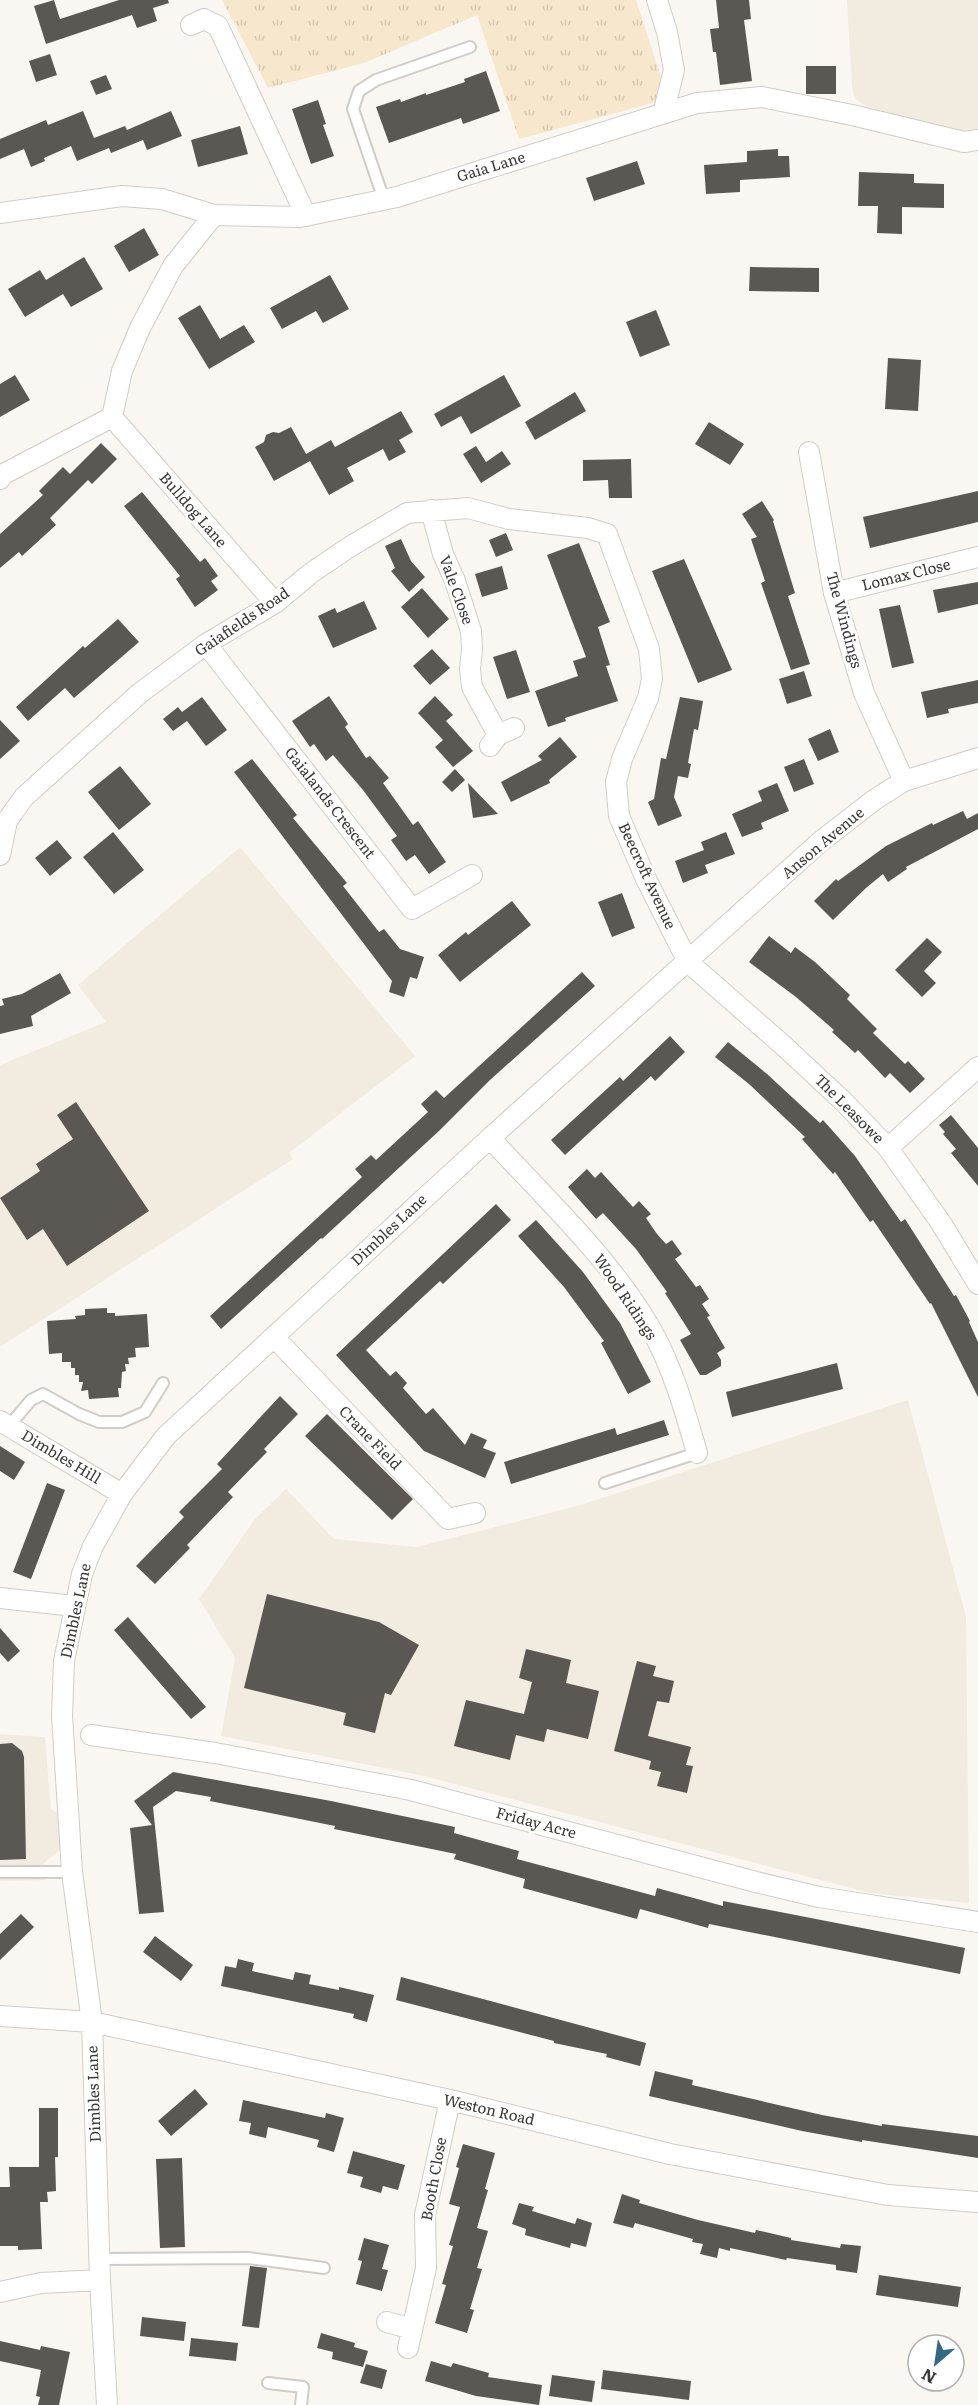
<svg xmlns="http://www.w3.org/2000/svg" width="978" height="2405" font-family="Literata,serif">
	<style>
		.built { fill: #f2ebdf }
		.park { fill: url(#park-tufts) }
		.building { fill: #5b5854 }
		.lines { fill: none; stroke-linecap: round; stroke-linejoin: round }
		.service-casing { stroke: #d0cdc8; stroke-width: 14 }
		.minor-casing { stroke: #d0cdc8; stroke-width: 22 }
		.service { stroke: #fff; stroke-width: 10 }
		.minor { stroke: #fff; stroke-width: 20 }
		.labels { text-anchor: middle; stroke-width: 6; stroke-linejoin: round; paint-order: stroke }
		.street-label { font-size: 15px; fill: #3a3937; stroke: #fff }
	</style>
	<defs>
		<pattern id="park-tufts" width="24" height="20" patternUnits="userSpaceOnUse" patternTransform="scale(1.5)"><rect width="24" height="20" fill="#f7e7cc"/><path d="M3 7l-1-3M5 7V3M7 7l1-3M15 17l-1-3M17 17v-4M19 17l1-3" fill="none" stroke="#d4c7b0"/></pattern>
	</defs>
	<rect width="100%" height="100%" fill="#faf7f2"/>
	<path class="built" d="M847,0H978V129L950,132L905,119L862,104L855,98L852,87Z
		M240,847L415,1056L289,1153L293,1159L0,1347V1065L106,1022L78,985Z
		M908,1400L966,1617L969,1903L870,1893L420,1775L221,1736L235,1658L199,1599L255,1519L286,1489L334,1539L417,1547L577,1506Z
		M0,1734L45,1737L51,1809L63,1816L61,1849L44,1863L45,1880L0,1881Z"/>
	<path class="park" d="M222,0H636L668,99L519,139L477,15L364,63L268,88Z"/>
	<path class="building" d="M54,0L60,19L119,0H168L169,3L153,8L157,21L137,28L132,15L46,44L34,6Z
		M716,0H749L751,19L744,20L752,81L720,85L716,52H713L710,29L719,28Z
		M50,54L57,75L36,82L29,61Z
		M806,66H836V94H806Z
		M486,71L500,111L463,124L461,118L389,143L376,107L400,99L401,102L426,93V95L465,82L464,79Z
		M106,75L112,89L96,95L90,81Z
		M318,100L326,124L323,125L334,156L311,164L292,109Z
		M83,111L94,138L125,126L127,130L171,111L182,136L147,150L143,140L111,153L109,148L77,161L71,146L44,158L45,161L31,167L24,149L0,159V139L46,120L48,125Z
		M240,126L248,154L198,167L191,140Z
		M778,149V156H789L790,177L740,180V192L706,194L704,165L747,162V151Z
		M637,161L645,184L594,201L586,178Z
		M859,172L914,174V183L944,184V208L902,207V234L877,233L878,206H858Z
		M144,228L159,255L129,272L114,246Z
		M84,257L103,289L71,307L63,294L25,317L8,289L40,270L46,280Z
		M750,267L819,268V292L749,291Z
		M330,275L349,309L323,323L316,311L282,329L270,308Z
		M200,305L220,339L244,325L255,342L209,369L178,318Z
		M656,310L670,345L640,357L626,322Z
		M888,358L921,360L918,411L885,409Z
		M15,375L30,400L0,417V384Z
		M504,375L521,406L471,434L461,416L441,427L434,414Z
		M575,392L586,411L535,440L525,422Z
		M401,411L413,432L399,440L406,452L389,461L383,449L347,468L354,481L329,495L306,454L331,440L335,447Z
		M709,422L744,444L730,465L695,444Z
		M291,427L310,461L274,481L255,447L264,442L266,435L273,432L279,433Z
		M101,443L117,459L92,484L88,480L50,518L56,525L22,556L19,552L0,568V534L43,495L39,491L63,467L70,474Z
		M476,446L486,462L502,451L511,464L481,483L463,454Z
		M631,459L632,498H609L608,480L583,481V460Z
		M978,491V522L870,548L863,517Z
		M142,492L200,562L205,558L218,576L211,581L218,590L195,607L176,579L180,576L124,506Z
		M762,501L774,520L773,521L795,593L788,596L810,664L791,670L761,583L765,581L751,539L757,537L742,514Z
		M506,533L513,550L496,557L489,540Z
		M401,539L411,561L425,577L409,592L391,571L395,568L385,546Z
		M579,543L610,622L598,627L610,665L606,666L618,701L565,718L566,721L548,727L535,691L578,676L573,661L586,657L547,555Z
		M684,559L732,670L698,683L652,571Z
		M502,566L508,589L482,597L475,574Z
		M978,582V604L938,613L933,590Z
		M422,588L449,619L428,638L401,607Z
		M364,601L377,629L333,648L318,616L335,608L337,613Z
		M900,605L914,663L892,668L879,609Z
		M118,619L139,642L74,698L65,688L28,721L16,707L83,646L85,648Z
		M432,649L450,668L430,685L413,666Z
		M516,650L530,692L507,699L493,657Z
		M804,671L812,696L787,704L779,679Z
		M978,680V703L948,709L949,713L927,718L921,692Z
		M329,696L348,724L345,727L366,758L370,756L389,778L383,783L413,825L418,821L446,862L429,874L415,855L406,861L391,840L397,836L363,790L333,755L326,761L314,744L310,747L292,721Z
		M435,696L453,715L446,721L473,751L453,767L435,747L443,740L418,713Z
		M202,697L227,730L206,746L187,721L173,731L163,719L178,707L182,712Z
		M680,697L703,701L698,730L694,729L688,763L691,764L688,778L678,776L674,797L682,816L658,826L648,802L654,799L661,758L666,759Z
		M0,720L20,741L0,759Z
		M830,729L839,752L818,761L808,739Z
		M560,737L577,757L549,780L550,783L511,802L501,782L542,760L538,756Z
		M252,759L297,815L293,818L347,883L343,886L379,932L384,929L400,949L424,957L417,979L410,977L404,997L389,992L392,981L234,772Z
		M804,759L814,784L794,792L784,767Z
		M120,766L151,804L119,830L88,792Z
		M455,769L465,780L452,792L442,782Z
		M468,783L498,814L473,818Z
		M777,783L789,811L761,823L763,829L742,837L732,814L762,801L758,791Z
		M963,811L967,819L978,813V829L906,867L907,869L888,882L883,874L866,888L833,920L814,901L836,879L838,881L886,846L932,823L933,825Z
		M113,832L144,870L114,894L83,857Z
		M726,832L735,854L705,865L708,873L683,883L675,861L704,850L701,842Z
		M57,840L72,858L50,876L35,858Z
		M622,893L635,928L612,937L598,902Z
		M512,901L531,925L460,982L438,955L466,932L468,935Z
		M769,936L791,953L795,947L815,962L850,995L847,999L877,1029L873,1033L905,1064L908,1061L925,1079L910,1093L890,1073L885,1078L858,1050L855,1053L832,1032L834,1030L796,997L749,962Z
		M927,938L942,952L924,971L936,983L922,997L895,970Z
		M582,972L595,986L490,1080L440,1130L322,1239L321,1238L221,1329L210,1316L362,1177L355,1169L371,1155L376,1160L428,1112L421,1104L436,1090L444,1098Z
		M60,973L71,993L31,1016L33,1026L0,1034V1006L4,1005L2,999L22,994Z
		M670,1036L685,1052L655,1081L651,1076L565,1155L551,1140L620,1077L623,1081Z
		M728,1042L767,1074L820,1123L823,1120L855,1156L901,1222L905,1219L914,1233L954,1296L956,1295L970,1321L969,1322L978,1342V1397L931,1303L930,1304L873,1220L870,1222L835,1172L833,1174L802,1139L805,1137L749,1084L715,1057Z
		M76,1102L149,1211L67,1266L43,1229L27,1240L0,1198L40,1171L36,1164L73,1139L57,1115Z
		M951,1115L978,1148V1186L951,1153L956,1149L943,1134L945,1132L939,1125Z
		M587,1169L595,1178L601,1172L633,1207L639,1201L651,1214L646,1218L657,1234L666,1244L672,1240L682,1254L675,1259L696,1287L700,1285L709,1299L702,1304L710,1316L707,1317L725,1348L717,1353L721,1360V1366L706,1375H700L680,1340L691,1334L665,1293L667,1292L636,1249L603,1213L596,1219L568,1187Z
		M496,1204L511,1220L443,1284L440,1281L366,1350L390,1376L396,1371L407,1383L403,1388L426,1414L433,1408L465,1445L471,1433L487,1440L483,1448L496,1453L485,1478L424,1451L336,1355Z
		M536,1220L583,1272L620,1323L651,1382L628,1394L601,1343L604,1341L564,1287L518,1236Z
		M107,1308V1313H115V1316L147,1314L149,1347L135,1348L136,1357L128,1358L129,1364H125L126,1371L122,1372L121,1388H118L119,1397L89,1399L88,1390L81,1391L83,1382H79V1375H75V1368H71V1362H62V1353L49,1354L47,1321L76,1319L75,1316L85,1315V1309Z
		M837,1363L843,1389L732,1417L726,1392Z
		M280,1396L298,1414L264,1449L267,1452L228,1492L233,1497L187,1545L190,1548L155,1584L136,1566L184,1517L179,1512L222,1469L217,1464Z
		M327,1414L413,1499L392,1520L305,1436Z
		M664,1420L669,1435L511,1484L504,1462L615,1428L617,1435Z
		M0,1446L25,1462L14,1480L0,1471Z
		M47,1483L65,1490L31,1579L13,1572Z
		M267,1594L379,1622L419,1645L391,1695L385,1693L375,1733L343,1725L346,1713L244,1688Z
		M128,1617L206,1707L191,1719L114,1630Z
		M0,1628L20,1651L8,1662L0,1653Z
		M526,1649L571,1660L566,1683L599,1691L588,1739L547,1729L544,1742L516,1735L510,1760L454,1746L466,1700L524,1714L532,1682L519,1678Z
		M637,1661L656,1666L653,1676L674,1681L669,1703L657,1701L648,1736L691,1747L686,1765L693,1766L687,1793L657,1786L661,1772L649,1769L651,1761L614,1751Z
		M12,1743L22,1751L24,1757L26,1859L0,1860V1744Z
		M173,1772L331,1801L455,1827L454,1833L519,1851L517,1859L655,1896L657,1888L723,1906V1901L965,1948L960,1974L709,1924L708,1928L640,1909L637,1919L523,1888L525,1879L454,1859L456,1854L334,1829L335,1826L210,1801L211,1797L176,1791L153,1807L164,1912L139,1914L130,1828L152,1825L134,1801Z
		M21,1914L34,1927L0,1960V1934Z
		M155,1936L193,1965L181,1981L143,1952Z
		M238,1959L254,1963L252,1971L293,1980L295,1972L311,1975L309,1984L339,1990V1987L374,1995L367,2022L353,2018L354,2014L221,1986L225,1966L236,1968Z
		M401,1977L646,2043L640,2066L606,2057L607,2054L554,2043V2041L396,2000Z
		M655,2071L693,2080L692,2085L822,2115L882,2126V2124L978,2136V2158L862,2140V2142L802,2131L649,2096Z
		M195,2089L208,2104L171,2136L158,2121Z
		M243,2100L325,2118L326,2113L344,2118L334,2152L317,2147L319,2140L268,2127L266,2138L249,2134L251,2123L239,2121Z
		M39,2108H58V2157H55L56,2191L47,2192L48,2202H40L42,2249L18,2250V2246H0V2187H10L9,2167H39Z
		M463,2144L495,2153L485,2189L488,2190L477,2228L488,2231L477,2268L482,2269L470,2309L474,2310L467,2333L435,2323L446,2285L442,2284L453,2246L449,2245L460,2207L449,2204L459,2168L456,2167Z
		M353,2151L405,2165L398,2190L383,2186L381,2193L360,2187L363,2177L347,2173Z
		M182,2158L185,2247L160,2248L156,2159Z
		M622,2194L640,2200L639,2203L698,2220L755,2233L756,2230L791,2238V2240L840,2248L841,2244L861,2246L857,2273L836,2270V2265L787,2258L786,2260L730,2248V2251L719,2248L717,2258L700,2254L703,2244L692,2242L693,2239L635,2223L633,2228L613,2223Z
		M519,2203L534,2207L532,2211L575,2224L577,2218L592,2223L586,2247L571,2243L570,2248L525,2235L526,2229L512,2224Z
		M364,2238L389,2245L382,2269L388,2270L382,2291L356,2284L362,2261L358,2260Z
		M250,2266L267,2268L259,2328L242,2326Z
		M879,2275L961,2287L958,2307L876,2295Z
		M142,2317L186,2322L184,2341L140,2336Z
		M321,2333L355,2343L354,2347L368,2351L363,2367L332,2359L333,2352L317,2348Z
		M191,2338L238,2343L236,2361L189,2356Z
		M0,2341L40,2350L41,2346L70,2352L59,2405H38L40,2397L36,2396L41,2370L0,2361Z
		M431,2361L451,2367L453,2363L489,2373L488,2377L542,2385L539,2405L476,2396L425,2381Z
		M366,2364L387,2370L382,2389L360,2383Z
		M603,2370L691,2381L689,2400L601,2389Z
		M552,2375L595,2381L592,2402L549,2396Z"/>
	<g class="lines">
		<g class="service-casing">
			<path id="service" d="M384,200L353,109L359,91L376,80L470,47
				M9,1426L31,1400L43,1394L79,1414L99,1422H122L145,1412L163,1383
				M605,1483L697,1453
				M0,1872H72
				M100,2259L248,2258L324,2268
				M268,2383L303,2387L301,2405"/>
		</g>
		<g class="minor-casing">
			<path id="minor" d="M657,0L667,32L674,70L663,114
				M191,25L204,19L218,26L306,216
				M0,213L122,196L162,199L214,215L300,217L397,197L697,103L762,97L852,115L964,142L978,140
				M214,215L173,266L140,328L122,371L112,417L275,603
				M809,452L834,593L864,693L904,781
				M0,479L2,475L112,417
				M431,510L443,554L455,581L471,631L472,649L470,669L472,687L498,735
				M834,593L978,557
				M206,644L412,909L472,875
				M490,746L498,735L514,728
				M0,855L7,821L24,797L140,693L206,644L275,603L311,573L351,546L407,513L468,508L509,519L588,528L607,534L649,649L652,679L648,698L622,759L616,782L619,816L646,879L688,962L785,1047L844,1102L888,1148L941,1223L978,1284
				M490,1138C546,1199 609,1257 651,1329C673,1368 685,1411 697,1453
				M888,1148L978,1067
				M274,1337L448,1519L475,1513
				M0,1421L122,1494
				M0,1598L74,1606
				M91,1735L215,1753L411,1790L756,1882L819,1897L978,1922
				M0,2016L92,2022L450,2100L670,2154L888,2195L978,2202
				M0,2292L41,2283L100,2280
				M387,2322L412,2329
				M408,2348L426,2268L425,2215L450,2100
				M107,2405L100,2280L92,2022L72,1872L62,1716L64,1661L82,1574L93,1546L122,1494L166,1436L490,1138L820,842L874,800L904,781L978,758"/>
		</g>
		<use href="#service" class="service"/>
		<use href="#minor" class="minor"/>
	</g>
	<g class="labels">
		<g class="street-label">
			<text transform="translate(491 167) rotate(-17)" y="5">Gaia Lane</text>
			<text transform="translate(193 510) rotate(49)" y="5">Bulldog Lane</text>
			<text transform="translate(906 575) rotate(-14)" y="5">Lomax Close</text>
			<text transform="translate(456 590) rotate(70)" y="5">Vale Close</text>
			<text transform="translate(844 620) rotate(75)" y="5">The Windings</text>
			<text transform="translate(242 622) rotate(-34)" y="5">Gaiafields Road</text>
			<text transform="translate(330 803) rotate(52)" y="5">Gaialands Crescent</text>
			<text transform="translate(823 843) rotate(-40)" y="5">Anson Avenue</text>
			<text transform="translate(647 876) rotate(65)" y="5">Beecroft Avenue</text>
			<text transform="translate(849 1109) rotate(45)" y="5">The Leasowe</text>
			<text transform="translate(389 1230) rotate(-43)" y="5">Dimbles Lane</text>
			<text transform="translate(625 1297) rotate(56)" y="5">Wood Ridings</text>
			<text transform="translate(370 1438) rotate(46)" y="5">Crane Field</text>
			<text transform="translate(61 1457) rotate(31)" y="5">Dimbles Hill</text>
			<text transform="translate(76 1611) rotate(-78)" y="5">Dimbles Lane</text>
			<text transform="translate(536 1823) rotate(15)" y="5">Friday Acre</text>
			<text transform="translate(94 2094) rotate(-92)" y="5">Dimbles Lane</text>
			<text transform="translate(489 2110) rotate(13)" y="5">Weston Road</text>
			<text transform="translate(434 2179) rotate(-80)" y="5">Booth Close</text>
		</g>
	</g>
	<g transform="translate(936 2363) rotate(209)"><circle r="28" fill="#ffffff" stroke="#b0b0af" stroke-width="1.5"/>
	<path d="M0-4.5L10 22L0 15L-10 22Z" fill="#326983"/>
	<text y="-9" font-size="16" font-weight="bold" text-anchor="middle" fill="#3a3937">N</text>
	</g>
</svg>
